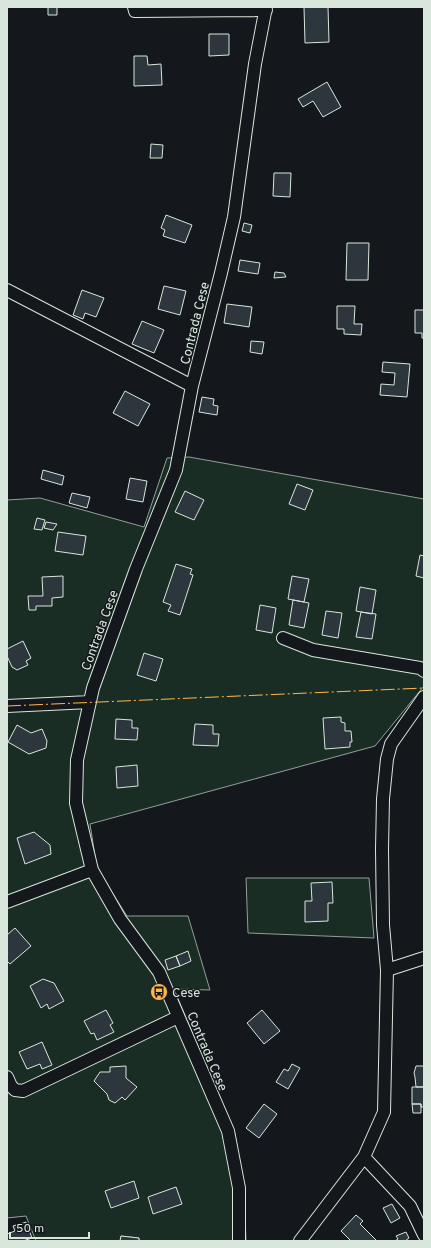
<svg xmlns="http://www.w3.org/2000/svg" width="431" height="1248" font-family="Overpass,sans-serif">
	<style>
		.green { fill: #1a2d24; stroke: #939e99 }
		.building { fill: #2c363c; stroke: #d8e6dc }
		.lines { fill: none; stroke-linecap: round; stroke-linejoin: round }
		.minor-casing { stroke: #d8e6dc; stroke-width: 14 }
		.minor { stroke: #14181c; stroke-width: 12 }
		.power { stroke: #ffb74d; stroke-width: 1; stroke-dasharray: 14 3 2 3; stroke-linecap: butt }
		.labels { text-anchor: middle; stroke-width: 3; stroke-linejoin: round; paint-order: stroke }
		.street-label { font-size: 13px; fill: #d8e6dc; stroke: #14181c }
		.poi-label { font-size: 13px; fill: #d8e6dc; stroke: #14181c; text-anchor: start }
	</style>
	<rect width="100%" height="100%" fill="#14181c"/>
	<path class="green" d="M189,457L424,499V686L375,746L90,824L97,869L127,916H188L210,990L174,989L235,1134L244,1188L246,1241H139V1238L121,1236L120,1241H36L26,1216L7,1218V500L40,498L144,527L167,458Z
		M246,878H369L374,938L248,933Z"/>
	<path class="building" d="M48,7H57V15H48Z
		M304,7H328L329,42L305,43Z
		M209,34H229V55L209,56Z
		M134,56H147L148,65L161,64L162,85L134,86Z
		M327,82L341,107L323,117L313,101L303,107L298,99Z
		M151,144L163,145L162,158H150Z
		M274,173H291L290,197L273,196Z
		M166,215L192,225L185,243L163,236L165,230L161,228Z
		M244,223L252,225L250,233L242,231Z
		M347,243H369L368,280H346Z
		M240,260L260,263L258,274L238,271Z
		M275,272L284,273L286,277L274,278Z
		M164,286L186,291L180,315L158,309Z
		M82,290L104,298L96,317L85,313L83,319L73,315Z
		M227,304L252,307L249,327L224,323Z
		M337,306H355L354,324H362L361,335L344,334V329H337Z
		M415,310H424V338H422V333H415Z
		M142,321L164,330L154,353L132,344Z
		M251,341L264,342L262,354L250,352Z
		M383,362L410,364L407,397L380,395L381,384L394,385L395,373L382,372Z
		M125,391L150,404L138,426L113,413Z
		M202,397L214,399L213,405L218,406L217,415L199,412Z
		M43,470L64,476L62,485L41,479Z
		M130,478L147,481L143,502L126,499Z
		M297,484L313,490L305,510L289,504Z
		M185,491L204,500L194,520L175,512Z
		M72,493L90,497L87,508L69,503Z
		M37,518L45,520L42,530L34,529Z
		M46,522L57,524L53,530L44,528Z
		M58,532L86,536L83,555L55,551Z
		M420,555L424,556V578L416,576Z
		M176,564L192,569L190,574L193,575L180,615L168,611L171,605L163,602Z
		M63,576V597L52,598V606H36V610H29L28,596H43L42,577Z
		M292,576L309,579L304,602L288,599Z
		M360,587L376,590L372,614L356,611Z
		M293,600L309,603L304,628L289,625Z
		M260,605L276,608L272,633L256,630Z
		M326,611L342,613L338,638L322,635Z
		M361,612L376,614L372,639L356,637Z
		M23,641L31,658L26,661L28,665L17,670L12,667L7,656V649Z
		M144,653L163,659L156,681L137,675Z
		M341,717V722L345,723V731H351L352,742H350V747L325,749L323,718Z
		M116,719L132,720V728H138L137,740L115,739Z
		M195,724L213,725V734H219L218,746L193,745Z
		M17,725L31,733L42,729L47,741L46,748L29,754L8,742Z
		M137,765L138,786L117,788L116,767Z
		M34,832L50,845L51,854L25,864L17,838Z
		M332,882L333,903H328V921L305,922V901H312L311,883Z
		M15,928L31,946L10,964L7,961V935Z
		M188,951L191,961L180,966L176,956Z
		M176,956L180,966L168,970L165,960Z
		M43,979L54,983L64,1001L49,1009L47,1004L41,1008L30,986Z
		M106,1010L113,1023L110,1025L114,1032L97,1040L94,1033L91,1034L84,1021Z
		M262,1010L280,1031L264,1044L247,1023Z
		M42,1042L52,1065L42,1069L40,1064L27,1069L19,1052Z
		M292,1064L300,1068L288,1089L276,1082L284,1069L288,1071Z
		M126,1066V1078L137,1087L125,1100L122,1097L115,1103L109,1100L107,1094L94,1081L100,1072H110V1067Z
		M416,1066H424V1087H416L415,1077L414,1073Z
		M412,1087H424V1107H421V1104H412Z
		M264,1104L277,1114L259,1138L246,1128Z
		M412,1104H421V1113H413Z
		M134,1181L139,1198L111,1208L105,1191Z
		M176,1187L182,1204L153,1214L148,1197Z
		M392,1204L400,1218L391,1223L383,1208Z
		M356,1215L363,1221L360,1224L377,1241H351L341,1231Z
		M26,1222L32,1238L23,1241H7V1234L15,1231L13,1226Z
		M406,1232L409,1238L405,1241H395L398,1239L396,1236Z
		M121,1236L139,1238V1241H120Z"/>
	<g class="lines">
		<g class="minor-casing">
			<path id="minor" d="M134,7L135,11L266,10
				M7,290L192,386
				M283,638L313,650L420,668L424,671
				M7,706L90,702
				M7,902L92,870
				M387,970L424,958
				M7,1077L11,1086L15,1090L23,1091L178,1017
				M364,1157L410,1206L424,1235
				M239,1241V1188L228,1131L159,972L120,919L92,870L76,803L77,760L93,688L136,569L176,470L192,386L221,273L234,217L255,64L266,7
				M300,1241L364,1157L384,1112L387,970L383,925L382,849L383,799L387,759L391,744L424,697"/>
		</g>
		<use href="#minor" class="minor"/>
		<path class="power" d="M7,706L424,688"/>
	</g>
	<defs>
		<g id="bus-disc" transform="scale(0.9)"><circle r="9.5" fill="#ffb74d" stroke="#14181c"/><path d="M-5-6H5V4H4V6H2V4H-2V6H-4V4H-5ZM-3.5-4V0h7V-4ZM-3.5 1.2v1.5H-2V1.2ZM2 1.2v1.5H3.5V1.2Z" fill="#111"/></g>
	</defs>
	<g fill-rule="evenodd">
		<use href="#bus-disc" x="159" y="992"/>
	</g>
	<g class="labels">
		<g class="street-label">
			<text transform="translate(194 323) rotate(-76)" y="5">Contrada Cese</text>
			<text transform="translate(99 630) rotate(-70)" y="5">Contrada Cese</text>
			<text transform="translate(208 1051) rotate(67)" y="5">Contrada Cese</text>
		</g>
		<g class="poi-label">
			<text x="172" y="997">Cese</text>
		</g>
	</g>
	<rect width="431" height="1248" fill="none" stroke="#d8e6dc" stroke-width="16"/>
	<path d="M10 1232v6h79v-6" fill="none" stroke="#d8e6dc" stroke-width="2"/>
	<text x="16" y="1232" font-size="12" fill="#d8e6dc" stroke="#14181c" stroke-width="3" paint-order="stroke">50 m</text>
</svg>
